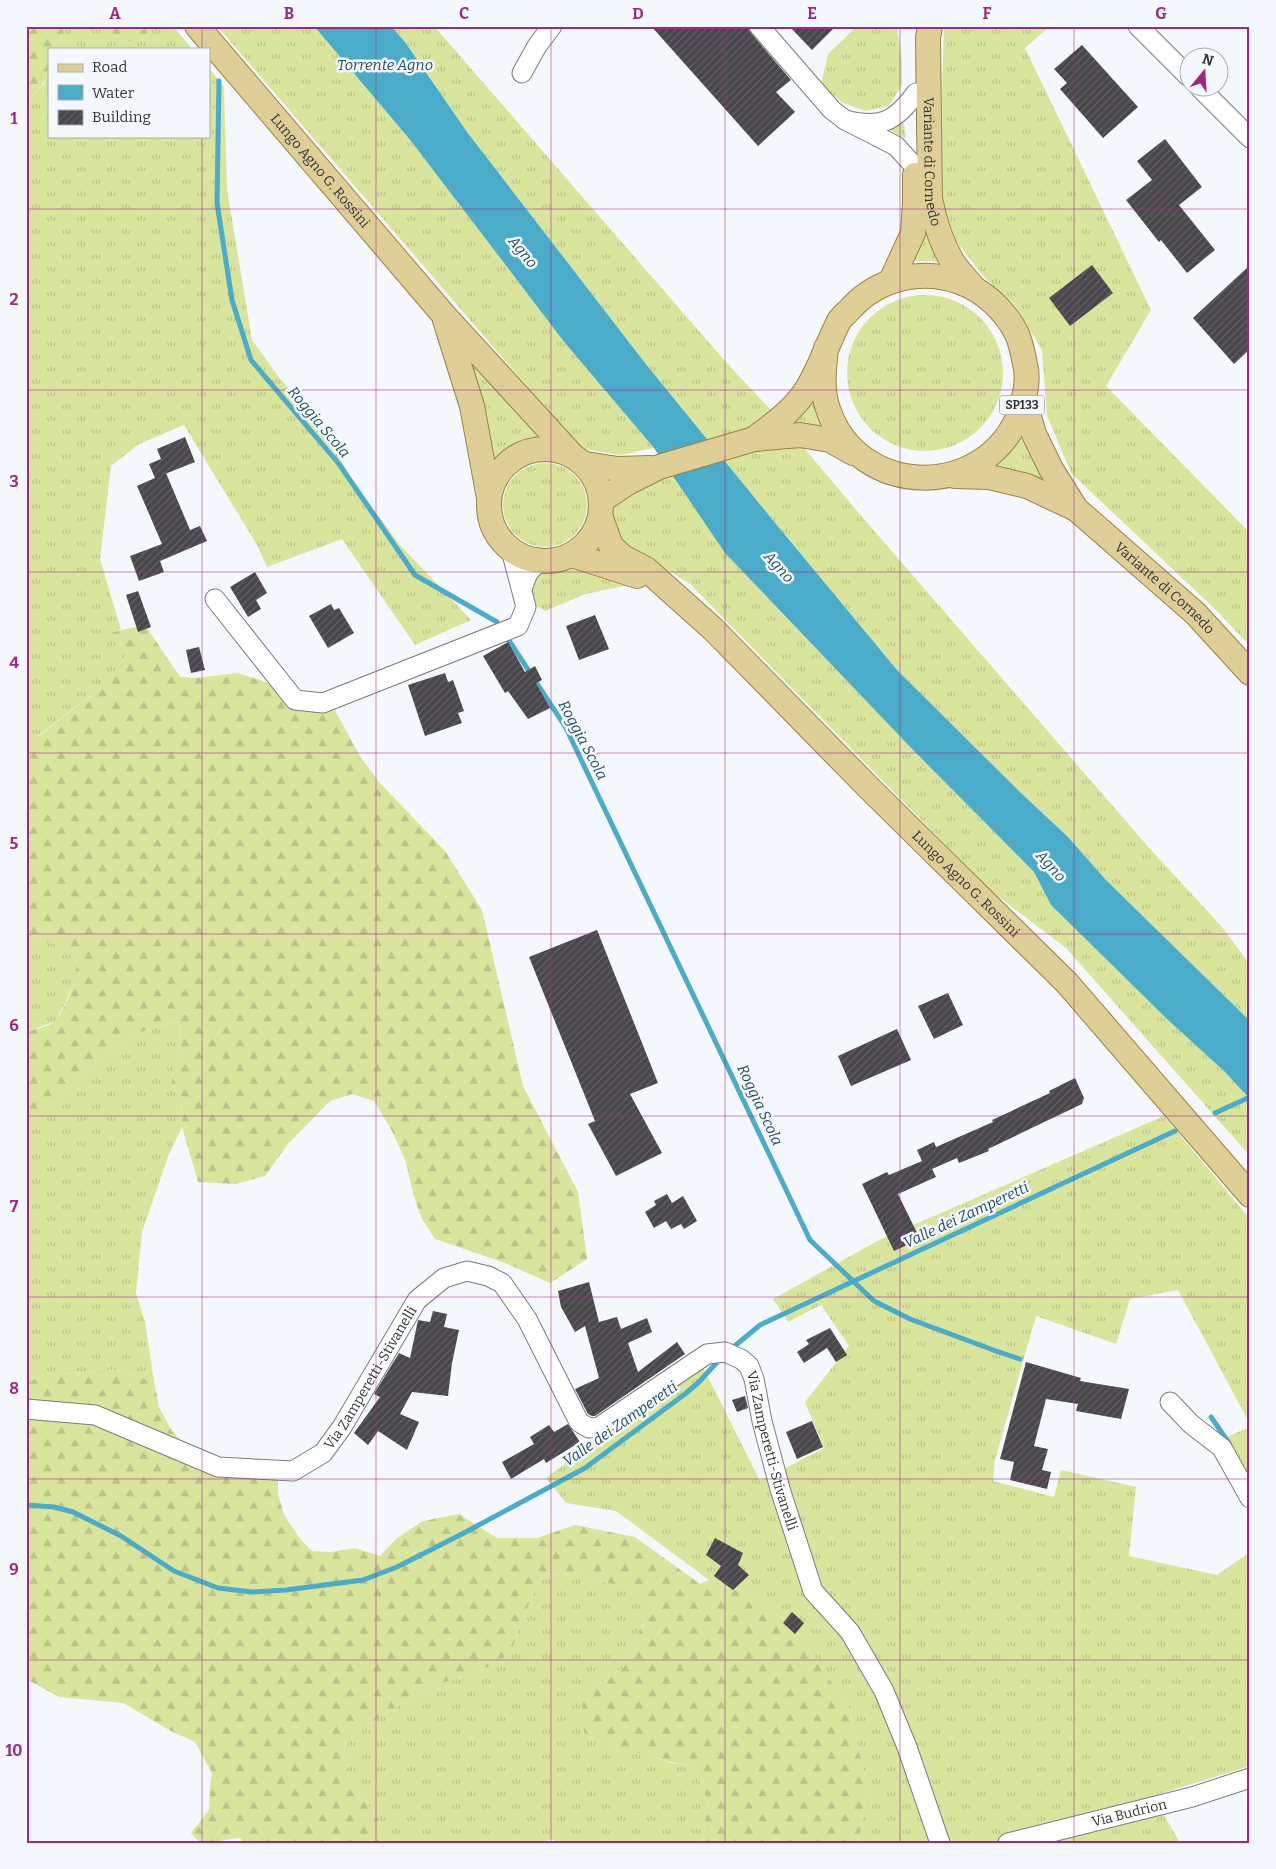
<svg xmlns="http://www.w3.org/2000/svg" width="1276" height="1869" font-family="Bitter,serif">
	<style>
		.grass { fill: url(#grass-tufts) }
		.forest { fill: url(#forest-firs) }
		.water { fill: #4bacca }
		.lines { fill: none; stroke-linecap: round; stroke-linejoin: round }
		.stream { stroke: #4bacca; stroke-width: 5 }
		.building { fill: url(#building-hatch) }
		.minor-casing { stroke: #797c80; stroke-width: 21 }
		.major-casing { stroke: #958446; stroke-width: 26 }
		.minor { stroke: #fff; stroke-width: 19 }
		.major { stroke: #dfce95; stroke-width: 24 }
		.grid { fill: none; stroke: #9d2984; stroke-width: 1; stroke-opacity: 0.55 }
		.labels { text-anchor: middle; stroke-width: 5; stroke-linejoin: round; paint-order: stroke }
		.shield { fill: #f4f8fd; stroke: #6e7173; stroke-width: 1 }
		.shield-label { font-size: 12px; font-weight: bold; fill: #353738 }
		.street-label { font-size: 14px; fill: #353738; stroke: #f4f8fd }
		.water-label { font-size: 15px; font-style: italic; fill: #254f5d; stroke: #f4f8fd }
		.neatline { fill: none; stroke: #9d2984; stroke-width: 2 }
		.grid-label { font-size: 16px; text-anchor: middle; font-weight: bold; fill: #9d2984 }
	</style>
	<defs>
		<pattern id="grass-tufts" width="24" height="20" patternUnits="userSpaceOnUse" patternTransform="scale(1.25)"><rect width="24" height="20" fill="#d9e49d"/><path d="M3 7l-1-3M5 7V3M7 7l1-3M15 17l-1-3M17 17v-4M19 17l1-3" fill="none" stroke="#bbc488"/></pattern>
		<pattern id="forest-firs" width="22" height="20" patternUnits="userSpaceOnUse" patternTransform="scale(1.25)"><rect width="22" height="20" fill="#d9e49d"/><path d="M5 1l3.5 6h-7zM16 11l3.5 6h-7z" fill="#bbc488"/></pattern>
		<pattern id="building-hatch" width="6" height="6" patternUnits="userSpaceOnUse" patternTransform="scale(1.25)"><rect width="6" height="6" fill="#49474b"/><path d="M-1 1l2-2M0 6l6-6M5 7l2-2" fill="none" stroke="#616063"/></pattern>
	</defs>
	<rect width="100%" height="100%" fill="#f4f8fd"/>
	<path class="grass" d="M65,26H104L105,29H154L156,26H173L192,49H57Z
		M217,26H314L411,141L565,343L654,448L621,455L581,449Z
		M391,26H434L725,361L783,423L813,392L827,428L788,429L863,518L974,646L1151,850L1222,927L1250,965V1021L1106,880L1068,837L1021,793L897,670L776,524L645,363L467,132L405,42Z
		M857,26H897L902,61V85L889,106L865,111L841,102L821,84L828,54Z
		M944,26H1050L1025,48L1151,310L1106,386L1250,533V646L1218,612L1071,473L1047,416L1042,350L1014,304L984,277L956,241L943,205L942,91Z
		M209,68L224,87L227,189L252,340L278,376L319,425L353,481L400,545L471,620L415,645L342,539L267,567L257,545L184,425L139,444L111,466L100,559L121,630L110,633L128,652L107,683L38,736H26V102L44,84L49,71V136H209Z
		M903,117L906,139L884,127Z
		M925,211L948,264L928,261H909Z
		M847 373a78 78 0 1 1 156 0a78 78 0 1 1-156 0Z
		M460,338L545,436L513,444L491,462Z
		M1025,426L1056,487L993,466L1013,450Z
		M503 505a42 42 0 1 1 84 0a42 42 0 1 1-84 0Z
		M674,476L725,553L913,750L1034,872L1051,905L1168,1020L1224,1071L1250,1099V1156L1066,948L991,891L690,584L648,558L626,548L612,527L614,504L632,489Z
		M567,568L589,570L634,584L586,594L545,611L534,605L530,584L535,574L550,569Z
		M26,931L78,955L76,976L65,1004L54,1022L26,1032Z
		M178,1021L181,1041L171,1084L181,1098L182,1127L169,1154L142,1232L136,1293L145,1322L154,1381L112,1370L45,1375L26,1383V1127L100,1059L136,1033Z
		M1164,1116L1250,1219V1424L1178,1290L1130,1299L1116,1344L1036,1316L995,1460L993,1481L1054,1497L1061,1470L1136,1487L1129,1556L1217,1575L1250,1552V1766L1153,1796L1180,1843H859L867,1783L848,1706L802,1640L763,1599L709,1580L616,1511L566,1503L546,1478L701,1363L760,1481L824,1448L805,1402L849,1346L821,1305L788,1322L773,1299L881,1239Z
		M1250,1427V1491L1222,1439Z
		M575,1574L649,1594L658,1604L639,1631L624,1667L597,1685L582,1698L609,1743L672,1763L691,1766L700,1781L708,1802L702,1843H557L552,1839L541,1843H394L348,1776L344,1746L360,1730L423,1690L491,1666L511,1653L521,1622L542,1575Z"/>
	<path class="forest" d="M26,26H65L57,49H49C49,80 48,80 26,102Z
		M104,26H156L140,39L124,42Z
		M145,625L180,677L196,678L238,673L331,703L361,758L380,783L445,851L482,910L523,1086L578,1192L587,1259L550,1283L505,1263L435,1239L422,1219L413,1194L406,1162L392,1131L374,1101L352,1094L330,1101L287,1145L265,1176L236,1184L198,1182L182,1127L181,1098L171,1084L181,1041L178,1021L136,1033L100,1059L26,1127V1032C34,1029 50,1027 55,1020C70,1004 76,976 78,955L26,931V736H39L107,683L128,652L109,633Z
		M112,1370L154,1381L159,1407L172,1431L195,1455L278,1477V1494L284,1515L301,1540L312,1551L331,1552L355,1548L380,1556L397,1538L423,1521L459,1514L497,1538H537L575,1525L635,1537L700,1584L709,1580L763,1599L802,1640L848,1706L867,1783L859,1843H702L708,1802L700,1781L691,1766C655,1760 619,1747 584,1733L582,1698L597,1685L624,1667L639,1631L658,1604L648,1594L575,1574L542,1575L521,1622L511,1653L491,1666L423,1690L360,1730L344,1746L348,1776L394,1843H244L240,1838C226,1839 214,1843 200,1843L191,1833L209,1810L210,1787L212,1773L195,1742L171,1731L123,1703L59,1697L26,1679V1383L45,1375Z"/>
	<path class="water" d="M314,26H391L405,42L467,132L645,363L776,524L897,670L1021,793L1068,837L1106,880L1250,1021V1099L1224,1071L1168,1020L1051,905L1034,872L913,750L725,553L654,448L565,343L411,141Z"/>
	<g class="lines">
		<path class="stream" d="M219,81L217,203L232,300L251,360L339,464L415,575L497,622L566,728L810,1240L874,1301L910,1319L996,1351L1020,1359
			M1215,1113L1250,1097
			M731,1349L760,1325L1175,1131
			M1211,1417L1229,1443
			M26,1505L54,1507L73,1512L121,1536L174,1571L218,1588L252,1592L286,1590L363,1580L397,1567L462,1534L585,1468L685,1394L698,1383L721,1358"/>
	</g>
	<path class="building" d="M651,26H747L751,33L791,80L776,92L795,112L758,146Z
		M789,26H836L812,50Z
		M1082,45L1138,107L1103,138L1060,89L1067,83L1054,69Z
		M1165,139L1202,187L1179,205L1215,250L1187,273L1161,240L1159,242L1126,200L1152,180L1137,161Z
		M1092,265L1113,293L1070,326L1049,298Z
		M1250,265V349L1234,364L1193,318Z
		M185,437L195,462L155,478L149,464L161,459L157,449Z
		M166,473L190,530L200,526L207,541L160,561L164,572L139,581L130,556L162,544L137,486Z
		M255,572L267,593L256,600L261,609L248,617L230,587Z
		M138,591L151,627L138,632L126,595Z
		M331,604L334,610L339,608L354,633L328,648L309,616Z
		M595,615L609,649L579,660L566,626Z
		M508,642L525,672L535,666L542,680L536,683L550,708L528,719L508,691L505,693L483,656Z
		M199,647L205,670L191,673L186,650Z
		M445,673L448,682L453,680L464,711L458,713L462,723L425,736L408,685Z
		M597,930L658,1083L630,1094L662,1153L616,1176L588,1124L595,1121L529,957Z
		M948,993L963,1025L934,1039L918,1006Z
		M897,1029L911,1060L851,1086L838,1056Z
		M1075,1078L1084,1098L1082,1104L988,1149L989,1151L959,1163L957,1158L932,1169L936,1177L898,1194L920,1239L894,1251L862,1184L887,1172L889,1175L922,1161L917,1150L934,1142L936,1147L993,1122L992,1120L1050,1093L1049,1091Z
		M667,1194L672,1203L683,1196L697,1221L684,1229L681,1224L671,1229L666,1221L654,1228L645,1212L656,1205L654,1201Z
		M589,1282L599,1322L617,1317L621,1329L647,1318L652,1332L628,1343L638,1372L677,1342L685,1354L595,1416H592L588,1414L575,1389L599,1378L585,1326L575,1332L561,1307L558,1291Z
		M433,1311L447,1314L444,1327L459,1330L452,1363L448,1396L412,1392L400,1414L419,1422L407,1450L378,1431L368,1445L354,1433L380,1397L374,1394L399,1353L410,1358L418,1320L430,1322Z
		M830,1328L847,1355L836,1362L827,1348L804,1363L797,1352L809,1344L806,1340Z
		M1026,1362L1081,1378L1080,1381L1129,1389L1121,1419L1076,1411L1078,1404L1046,1399L1034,1446L1048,1449L1042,1470L1051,1472L1047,1489L1010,1480L1014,1462L1000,1459Z
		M745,1396L748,1408L737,1412L732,1400Z
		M812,1421L823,1447L797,1459L786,1432Z
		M568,1424L580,1442L546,1463L544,1459L511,1479L502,1462L534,1444L530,1437L549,1425L554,1432Z
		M715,1538L743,1553L738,1565L749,1575L733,1590L714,1576L721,1566L706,1555Z
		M792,1612L804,1623L795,1634L783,1623Z"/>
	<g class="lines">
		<g class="minor-casing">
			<g id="minor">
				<path d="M759,26L832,110L845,120"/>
				<path d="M1138,26L1188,76"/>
				<path d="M522,73L537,46L552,26"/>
				<path d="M1200,88L1250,138"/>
				<path d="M915,167L896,146L845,120C880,129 895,122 916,93"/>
				<path d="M522,590C526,576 529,567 543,561"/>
				<path d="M215,599L295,700L323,703L518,626L526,607L511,550"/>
				<path d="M1170,1402L1191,1424L1222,1448L1250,1498"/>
				<path id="s1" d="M26,1409L95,1415L218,1467L293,1471L323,1453L342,1427L417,1300L444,1278L467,1271L488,1276L502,1283L527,1319L579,1422L589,1428L599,1427L707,1354L725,1352L741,1359L749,1366L754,1379L762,1421L780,1489L813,1591L850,1632L884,1691L907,1747L940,1843"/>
				<path id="s2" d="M1008,1843L1192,1797L1250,1778"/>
			</g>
		</g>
		<g class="major-casing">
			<g id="major">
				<path id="s3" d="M197,26L443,314L572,455"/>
				<path id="s4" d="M930,26L928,38L930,198C934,220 941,242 952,261C957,270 966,278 972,286"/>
				<path d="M891,281L913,233L915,202V175"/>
				<path d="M445,320L472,406L489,498"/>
				<path d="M1024,400L1034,434L1051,469L1076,509"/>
				<path d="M754,439C775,423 795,409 808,387C821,366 828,342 839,321C842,316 848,312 852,307C880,278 922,268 960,282C984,291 1005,310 1017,334C1021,343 1023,354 1025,364C1029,378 1025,398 1020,412C986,501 858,499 828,409C821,389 824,369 826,348"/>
				<circle cx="545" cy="505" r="56"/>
				<path d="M585,464L618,469L650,468"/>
				<path id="s5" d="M955,476L989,477L1027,486L1076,509L1195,613L1250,673"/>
				<path d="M602,500L629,482L659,467L754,439L800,435L830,440L853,453"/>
				<path id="s6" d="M601,518L611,546L623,557L646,569L713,629L869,788L1067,983L1250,1195"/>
				<path d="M572,555L637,576"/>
			</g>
		</g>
		<use href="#minor" class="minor"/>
		<use href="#major" class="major"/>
	</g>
	<path class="grid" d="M202,26V49M376,26V1843M551,26V1843M725,26V1843M900,26V1843M1074,26V1843M202,136V1843M26,209H1250M26,390H1250M26,572H1250M26,753H1250M26,934H1250M26,1116H1250M26,1297H1250M26,1479H1250M26,1660H1250"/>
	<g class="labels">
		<rect class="shield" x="999.5" y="395.5" width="45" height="19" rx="4"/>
		<g class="shield-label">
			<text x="1022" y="409">SP133</text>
		</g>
		<g class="street-label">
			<text dy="5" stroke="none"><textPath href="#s4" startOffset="136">Variante di Cornedo</textPath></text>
			<text dy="5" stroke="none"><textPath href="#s3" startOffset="190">Lungo Agno G. Rossini</textPath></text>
			<text dy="5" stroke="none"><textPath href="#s5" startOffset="246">Variante di Cornedo</textPath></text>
			<text dy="5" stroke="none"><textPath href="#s6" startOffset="521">Lungo Agno G. Rossini</textPath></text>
			<text dy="5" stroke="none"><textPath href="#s1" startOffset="402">Via Zamperetti-Stivanelli</textPath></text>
			<text dy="5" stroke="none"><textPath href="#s1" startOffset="1034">Via Zamperetti-Stivanelli</textPath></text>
			<text dy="5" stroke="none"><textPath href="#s2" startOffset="125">Via Budrion</textPath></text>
		</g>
		<g class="water-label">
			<text x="385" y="70">Torrente Agno</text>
			<text transform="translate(523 252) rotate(51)" y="5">Agno</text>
			<text transform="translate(319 422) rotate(50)" y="5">Roggia Scola</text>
			<text transform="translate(779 567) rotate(48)" y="5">Agno</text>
			<text transform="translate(583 740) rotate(62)" y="5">Roggia Scola</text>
			<text transform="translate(1051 866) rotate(48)" y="5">Agno</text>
			<text transform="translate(760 1105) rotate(65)" y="5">Roggia Scola</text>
			<text transform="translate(966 1215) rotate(-25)" y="5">Valle dei Zamperetti</text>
			<text transform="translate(620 1424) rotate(-35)" y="5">Valle dei Zamperetti</text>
		</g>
	</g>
	<rect width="1276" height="1869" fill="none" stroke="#f4f8fd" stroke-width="55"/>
	<rect x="48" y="48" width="162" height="90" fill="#f4f8fd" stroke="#a8abae"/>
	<rect x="58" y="64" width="25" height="8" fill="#dfce95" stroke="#a8abae"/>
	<text x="92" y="72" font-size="15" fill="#353738">Road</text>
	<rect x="58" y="85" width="25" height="15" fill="#4bacca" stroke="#a8abae"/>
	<text x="92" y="98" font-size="15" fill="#353738">Water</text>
	<rect x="58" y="110" width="25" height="15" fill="url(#building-hatch)" stroke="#a8abae"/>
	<text x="92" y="122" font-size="15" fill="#353738">Building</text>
	<g transform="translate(1204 72) rotate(18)"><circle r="24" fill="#f4f8fd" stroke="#a8abae"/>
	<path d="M0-4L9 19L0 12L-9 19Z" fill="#9d2984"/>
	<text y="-8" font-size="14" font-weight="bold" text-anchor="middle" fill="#353738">N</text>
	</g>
	<rect x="28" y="28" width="1220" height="1814" class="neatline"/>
	<g class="grid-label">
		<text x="115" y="19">A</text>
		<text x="289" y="19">B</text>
		<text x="464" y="19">C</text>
		<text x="638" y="19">D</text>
		<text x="812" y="19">E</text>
		<text x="987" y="19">F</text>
		<text x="1161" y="19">G</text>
		<text x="14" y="124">1</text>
		<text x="14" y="305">2</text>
		<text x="14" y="487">3</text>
		<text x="14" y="668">4</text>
		<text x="14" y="849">5</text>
		<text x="14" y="1031">6</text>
		<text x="14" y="1212">7</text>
		<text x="14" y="1394">8</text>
		<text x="14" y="1575">9</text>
		<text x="14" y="1756">10</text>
	</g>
</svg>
